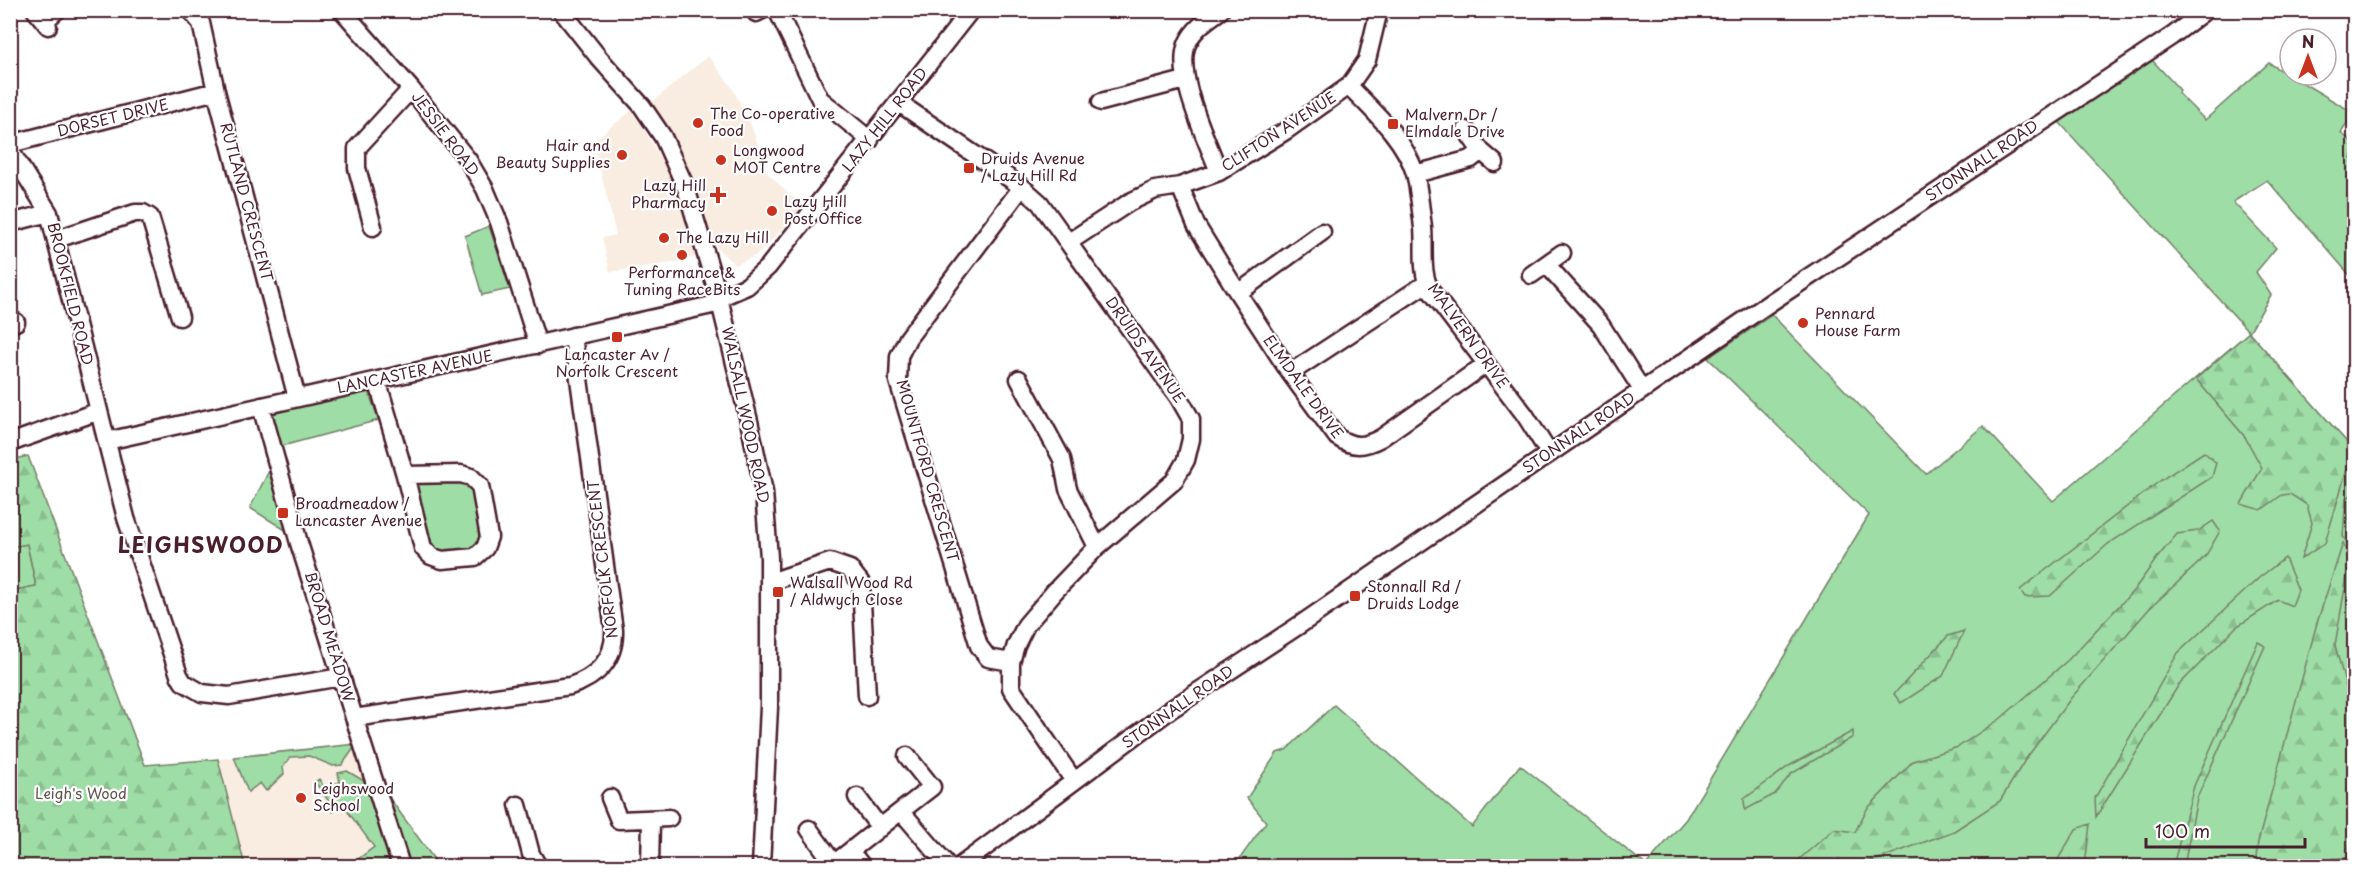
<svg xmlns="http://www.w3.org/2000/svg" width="2365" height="877" font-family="'Playpen Sans',sans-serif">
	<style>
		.built { fill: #f9ede1 }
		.grass { fill: #9edda6; stroke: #747e68; stroke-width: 1.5 }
		.forest { fill: url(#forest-firs); stroke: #747e68; stroke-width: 1.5 }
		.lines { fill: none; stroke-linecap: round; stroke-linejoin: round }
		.minor-casing { stroke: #4a1f2b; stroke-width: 21 }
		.minor { stroke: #fff; stroke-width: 16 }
		.poi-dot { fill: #c8321e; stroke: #fff; stroke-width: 2 }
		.labels { text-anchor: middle; stroke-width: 4.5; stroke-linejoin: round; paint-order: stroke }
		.poi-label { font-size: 15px; fill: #4a1f2b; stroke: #fff; text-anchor: start }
		.street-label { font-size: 15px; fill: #4a1f2b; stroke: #fff }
		.park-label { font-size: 15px; fill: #635850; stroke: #fff }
		.district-label { font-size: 21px; font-weight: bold; letter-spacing: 1.5px; fill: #4a1f2b; stroke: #fff }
	</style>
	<defs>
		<pattern id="forest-firs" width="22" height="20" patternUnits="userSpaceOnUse" patternTransform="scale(1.5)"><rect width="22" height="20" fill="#9edda6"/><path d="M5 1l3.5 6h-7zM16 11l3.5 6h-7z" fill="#8abd8f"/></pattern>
	</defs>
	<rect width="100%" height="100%" fill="#fff"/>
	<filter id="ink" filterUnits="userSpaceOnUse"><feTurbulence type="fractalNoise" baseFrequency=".0167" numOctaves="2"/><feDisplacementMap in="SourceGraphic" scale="12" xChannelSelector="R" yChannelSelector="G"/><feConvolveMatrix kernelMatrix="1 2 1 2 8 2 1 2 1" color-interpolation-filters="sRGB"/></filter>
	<g filter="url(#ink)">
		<path class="built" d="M708,56L732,87L751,125L767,172L803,208L757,255L735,265L717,248L676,143L651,103Z
			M631,111L641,124L672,178L695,257L678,262L610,272L602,238L616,235L593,141Z
			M357,744L396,866H245L218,759Z"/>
		<path class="grass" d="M2152,60L2180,90L2178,93L2205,120L2269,63L2354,113L2341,133L2354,143L2351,159L2354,162V280L2267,180L2233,202L2276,248L2256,272L2271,295L2249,332L2354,451V866H1244L1238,861L1266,822L1247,798L1277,753L1286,750L1334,705L1472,827L1520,765L1646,865L1686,819L1869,515L1708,358L1772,315L1926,474L1983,426L2053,501L2249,332L2059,122Z
			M489,226L510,289L482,295L465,236Z
			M363,390L368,391L379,420L282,446L273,419L274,412Z
			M274,461L295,536L250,508Z
			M411,481C427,481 472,475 478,493C482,506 483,521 485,535L472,553L443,556L427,545Z
			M27,544L36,586L11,591V547Z
			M357,744L342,765L333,766L309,756L291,757L283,767L284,774L266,791L260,783L248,792L234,757Z
			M347,771L371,785L396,866H349L374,847L343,805L333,812L328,805L330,803L315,782L319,779L324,787L340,782L338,773Z
			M374,777L439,866H401Z"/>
		<path class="forest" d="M2249,332L2353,449L2325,543L2301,559L2312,523L2307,505L2290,494L2282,495L2261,510L2241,504L2262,468L2245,437L2196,379Z
			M2204,452L2216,463L2212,477L2108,544L2050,596L2025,597L2020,590L2161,480Z
			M28,456L145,765L218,759L245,866H11V591L36,586L27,544L11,547L10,460Z
			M2354,494V555L2343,536L2346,498Z
			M2213,521L2220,531L2205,557L2149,609L2071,698L2025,760L2000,801L1954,831L1876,860L1842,866H1796V862L1834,829L1855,832L1867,809L1913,761L1958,747L2000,719L2068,660L2134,590L2157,558L2177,534L2198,531Z
			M2343,543L2350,559L2335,645L2354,717V857L2333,859L2331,866H2255L2258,842L2317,623Z
			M2285,558L2298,590L2292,606L2278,600L2236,627L2178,686L2096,817L2095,798L2178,653L2260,577Z
			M1964,631L1943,676L1901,703L1894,694L1948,636Z
			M2258,642L2265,646L2197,798L2184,866H2173L2194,786Z
			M1853,731V737L1791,774L1775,794L1745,810L1744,799L1789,766Z
			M2090,824L2085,866H2054L2076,829Z"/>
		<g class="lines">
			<g class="minor-casing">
				<path id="minor" d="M35,10L48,26
					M190,10L201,23L216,91L297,398
					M342,10L411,89L468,160L485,189L499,222L538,345
					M561,10L599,58L642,106L663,137L686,188L719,298L749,421L764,492L769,558V707L761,866
					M777,10L820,99L870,140
					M756,13L762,10
					M45,21L57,10
					M1349,86C1374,112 1404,138 1415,173C1419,190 1421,211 1423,228C1425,250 1420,272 1431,291L1525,415L1549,453
					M1101,102L1185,80
					M899,103L1022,187L1040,203L1179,398L1191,419V439L1186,460L1174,481L1097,547L1055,591L1026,625L1016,645L1011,662V688L1074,781
					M1466,130L1481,151L1495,163
					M10,144L216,91
					M10,150L49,213L126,518L179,675L183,682L202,693L229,696L341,677
					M1219,172C1207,140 1173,72 1188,42C1195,27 1208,20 1221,10
					M1415,174L1471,159L1481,151
					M1180,186L1196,225L1238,293L1290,373L1337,437C1353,448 1364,447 1381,438L1486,364
					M10,223L49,213
					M373,227L357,168V148L411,89
					M57,239L135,213H143L150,217L180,317
					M1069,242L1130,202L1155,190L1180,186L1219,172L1287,130L1349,86L1367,60L1379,10
					M1547,265L1601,325L1642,390
					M1531,275L1562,253
					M1238,293L1322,232
					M10,324L16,322
					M1290,373L1427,283
					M1019,379L1062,459L1068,489L1097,547
					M377,380L405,475L423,548L431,556L442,560L475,557L485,548L489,537L480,486L471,477L461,474L405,475
					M261,406L299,543L401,866
					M107,441L712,305L719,298L747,286L768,267L971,10
					M10,443L99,411
					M770,582L830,562L850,569L861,583L867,696
					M1011,662L988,658L979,646L898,381L899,356L908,338L1022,187
					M354,718L570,686C597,677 615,660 614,630L573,336
					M857,797L880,828
					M610,798L619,820L669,818
					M518,805L531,854L538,866
					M901,811L932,787L907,756
					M809,829L834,864
					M850,851L862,866
					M650,866L651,821
					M831,866L901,811L948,866
					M960,866L1170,710L1301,624L1774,300L2172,36L2206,10"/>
			</g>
			<use href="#minor" class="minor"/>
		</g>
	</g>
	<g class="poi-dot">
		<circle cx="698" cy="123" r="6"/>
		<rect x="1387" y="118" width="12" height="12" rx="3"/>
		<circle cx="622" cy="155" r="6"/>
		<circle cx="721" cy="160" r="6"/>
		<rect x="963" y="162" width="12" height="12" rx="3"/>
		<path d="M715 186h6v6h6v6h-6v6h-6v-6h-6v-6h6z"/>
		<circle cx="772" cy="211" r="6"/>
		<circle cx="664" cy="238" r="6"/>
		<circle cx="682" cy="255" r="6"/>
		<circle cx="1803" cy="323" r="6"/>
		<rect x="611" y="331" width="12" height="12" rx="3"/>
		<rect x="277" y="507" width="12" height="12" rx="3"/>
		<rect x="772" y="586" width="12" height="12" rx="3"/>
		<rect x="1349" y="590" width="12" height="12" rx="3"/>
		<circle cx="301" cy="798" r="6"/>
	</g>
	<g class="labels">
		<g class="poi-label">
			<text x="710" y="119">The Co-operative<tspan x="710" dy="17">Food</tspan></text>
			<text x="1405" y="120">Malvern Dr /<tspan x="1405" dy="17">Elmdale Drive</tspan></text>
			<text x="610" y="151" text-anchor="end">Hair and<tspan x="610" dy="17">Beauty Supplies</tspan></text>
			<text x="733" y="156">Longwood<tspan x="733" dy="17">MOT Centre</tspan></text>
			<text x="981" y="164">Druids Avenue<tspan x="981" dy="17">/ Lazy Hill Rd</tspan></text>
			<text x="706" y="191" text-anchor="end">Lazy Hill<tspan x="706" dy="17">Pharmacy</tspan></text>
			<text x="784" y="207">Lazy Hill<tspan x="784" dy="17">Post Office</tspan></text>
			<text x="676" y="243">The Lazy Hill</text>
			<text x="682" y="278" text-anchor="middle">Performance &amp;<tspan x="682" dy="17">Tuning RaceBits</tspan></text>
			<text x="1815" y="319">Pennard<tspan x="1815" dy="17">House Farm</tspan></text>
			<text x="617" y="360" text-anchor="middle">Lancaster Av /<tspan x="617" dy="17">Norfolk Crescent</tspan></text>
			<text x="295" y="509">Broadmeadow /<tspan x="295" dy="17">Lancaster Avenue</tspan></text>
			<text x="790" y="588">Walsall Wood Rd<tspan x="790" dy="17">/ Aldwych Close</tspan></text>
			<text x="1367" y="592">Stonnall Rd /<tspan x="1367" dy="17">Druids Lodge</tspan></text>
			<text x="313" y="794">Leighswood<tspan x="313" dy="17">School</tspan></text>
		</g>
		<g class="street-label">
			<text transform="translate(113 118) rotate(-14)" y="5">DORSET DRIVE</text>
			<text transform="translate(885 120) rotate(-52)" y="5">LAZY HILL ROAD</text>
			<text transform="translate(1279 132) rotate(-33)" y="5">CLIFTON AVENUE</text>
			<text transform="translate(445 134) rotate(53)" y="5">JESSIE ROAD</text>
			<text transform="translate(1982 161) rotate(-34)" y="5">STONNALL ROAD</text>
			<text transform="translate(246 202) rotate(75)" y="5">RUTLAND CRESCENT</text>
			<text transform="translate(70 294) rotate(76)" y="5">BROOKFIELD ROAD</text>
			<text transform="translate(1468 336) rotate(54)" y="5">MALVERN DRIVE</text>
			<text transform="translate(1145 350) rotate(55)" y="5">DRUIDS AVENUE</text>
			<text transform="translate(415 372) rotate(-12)" y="5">LANCASTER AVENUE</text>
			<text transform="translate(1303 387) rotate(54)" y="5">ELMDALE DRIVE</text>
			<text transform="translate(745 415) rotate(78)" y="5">WALSALL WOOD ROAD</text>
			<text transform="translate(1579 433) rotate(-34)" y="5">STONNALL ROAD</text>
			<text transform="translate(927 471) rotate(74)" y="5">MOUNTFORD CRESCENT</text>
			<text transform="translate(603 559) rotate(-97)" y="5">NORFOLK CRESCENT</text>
			<text transform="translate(329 637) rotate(73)" y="5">BROAD MEADOW</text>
			<text transform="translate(1178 707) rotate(-35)" y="5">STONNALL ROAD</text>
		</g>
		<g class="park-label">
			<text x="81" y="799">Leigh's Wood</text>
		</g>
		<g class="district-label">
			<text x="201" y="553">LEIGHSWOOD</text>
		</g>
	</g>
	<rect width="2365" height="877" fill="none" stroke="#fff" stroke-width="36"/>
	<rect x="18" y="18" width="2329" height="841" fill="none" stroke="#4a1f2b" stroke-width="2" filter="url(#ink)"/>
	<g transform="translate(2308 57)"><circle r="28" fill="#ffffff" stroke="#b7a5aa" stroke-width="1.5"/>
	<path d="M0-4.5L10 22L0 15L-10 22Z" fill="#c8321e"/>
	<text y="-9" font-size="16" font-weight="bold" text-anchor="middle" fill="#4a1f2b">N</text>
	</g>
	<path d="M2146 838v9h159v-9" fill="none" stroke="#4a1f2b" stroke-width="3"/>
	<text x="2155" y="838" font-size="18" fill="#4a1f2b" stroke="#ffffff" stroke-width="4.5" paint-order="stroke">100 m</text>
</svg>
